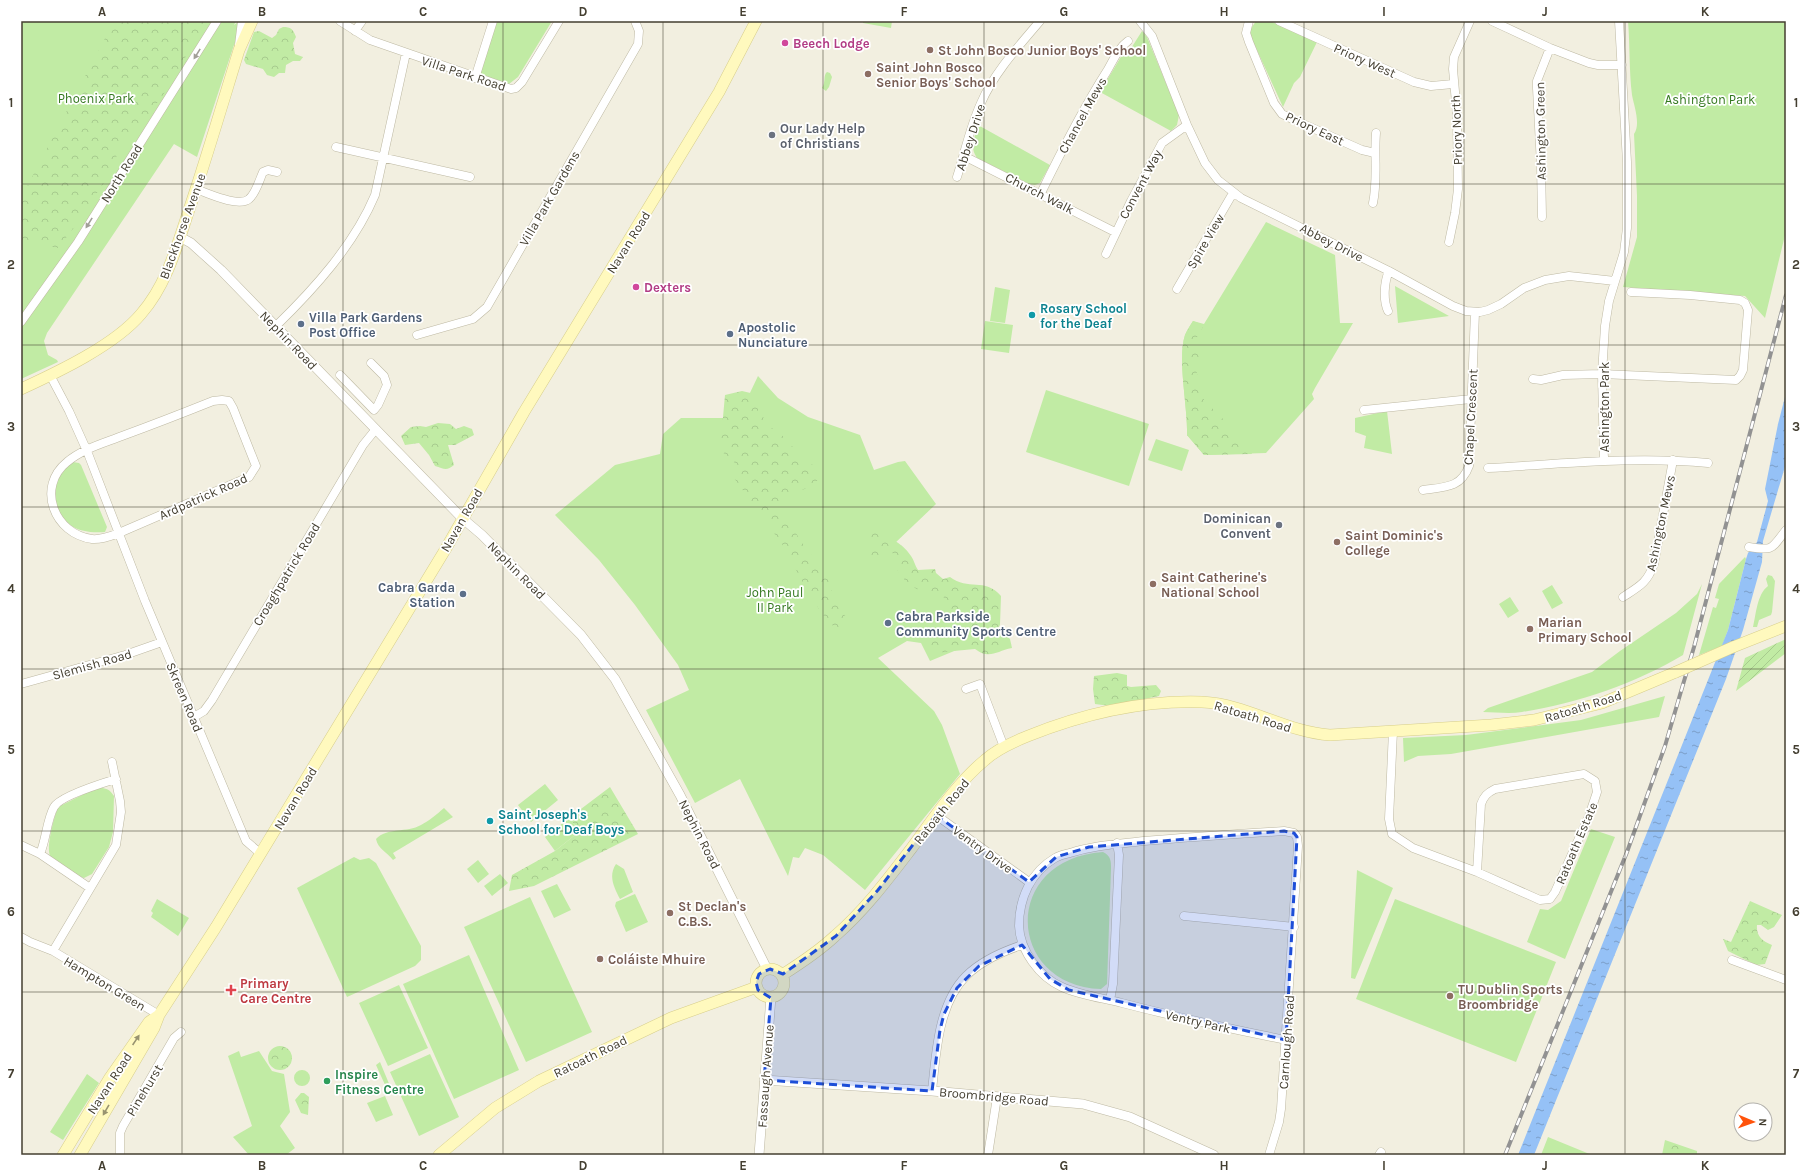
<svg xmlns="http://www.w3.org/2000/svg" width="1807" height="1176" font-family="Karla,sans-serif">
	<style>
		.green { fill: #c1eba4 }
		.forest { fill: url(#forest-crowns) }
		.garden { fill: url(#garden-furrows) }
		.water { fill: url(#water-ripples) }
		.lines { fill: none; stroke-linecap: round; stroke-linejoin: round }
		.minor-casing { stroke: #beb9a3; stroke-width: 9 }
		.tertiary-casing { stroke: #beb9a3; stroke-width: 10 }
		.secondary-casing { stroke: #d7ce8b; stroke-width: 12 }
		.minor { stroke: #fff; stroke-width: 8 }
		.tertiary { stroke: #fff; stroke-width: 9 }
		.secondary { stroke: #fff9be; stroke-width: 11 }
		.rail-casing { stroke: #929292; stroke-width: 4 }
		.rail { stroke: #fff; stroke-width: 2.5; stroke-dasharray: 8; stroke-linecap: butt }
		.secondary-bridge-casing { stroke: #d7ce8b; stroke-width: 12; stroke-linecap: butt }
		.secondary-bridge { stroke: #fff9be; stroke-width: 11 }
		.oneway { fill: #a29f98 }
		.oneway2 { fill: #989370 }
		.marked { fill: #1d4ed8; fill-opacity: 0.2; stroke: #1d4ed8; stroke-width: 3; stroke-dasharray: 8 5; stroke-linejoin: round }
		.grid { fill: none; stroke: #443f31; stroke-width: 1; stroke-opacity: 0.55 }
		.hotel-dot { fill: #d1479c; stroke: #fff; stroke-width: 1.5 }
		.education-dot { fill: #8d6e63; stroke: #fff; stroke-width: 1.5 }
		.worship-dot { fill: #6b7280; stroke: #fff; stroke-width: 1.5 }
		.culture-dot { fill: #0f9aa8; stroke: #fff; stroke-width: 1.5 }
		.service-dot { fill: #5c6f8a; stroke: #fff; stroke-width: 1.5 }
		.health-dot { fill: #e0444e; stroke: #fff; stroke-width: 1.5 }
		.leisure-dot { fill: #2e9e5b; stroke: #fff; stroke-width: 1.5 }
		.labels { text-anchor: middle; stroke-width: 3.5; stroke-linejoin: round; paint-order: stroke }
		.hotel-label { font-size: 13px; font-weight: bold; fill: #b23c85; stroke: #fff; text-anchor: start }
		.education-label { font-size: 13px; font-weight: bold; fill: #785e54; stroke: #fff; text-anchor: start }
		.street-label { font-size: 13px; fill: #443f31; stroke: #fff }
		.park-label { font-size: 13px; fill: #357920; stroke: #fff }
		.worship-label { font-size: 13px; font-weight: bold; fill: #5b616d; stroke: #fff; text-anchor: start }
		.culture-label { font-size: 13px; font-weight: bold; fill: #0d838f; stroke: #fff; text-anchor: start }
		.service-label { font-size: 13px; font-weight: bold; fill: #4e5e75; stroke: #fff; text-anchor: start }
		.health-label { font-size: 13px; font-weight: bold; fill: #be3a42; stroke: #fff; text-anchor: start }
		.leisure-label { font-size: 13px; font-weight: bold; fill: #27864d; stroke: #fff; text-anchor: start }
		.neatline { fill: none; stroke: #443f31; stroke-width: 1.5 }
		.grid-label { font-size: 13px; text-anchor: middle; font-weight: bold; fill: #443f31 }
	</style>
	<defs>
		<pattern id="forest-crowns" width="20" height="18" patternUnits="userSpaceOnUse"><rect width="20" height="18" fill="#c1eba4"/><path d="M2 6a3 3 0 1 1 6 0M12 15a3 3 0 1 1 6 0" fill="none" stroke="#a7cb8e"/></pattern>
		<pattern id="garden-furrows" width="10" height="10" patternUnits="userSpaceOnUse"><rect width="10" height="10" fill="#c1eba4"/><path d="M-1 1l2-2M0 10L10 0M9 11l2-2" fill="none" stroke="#a7cb8e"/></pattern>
		<pattern id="water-ripples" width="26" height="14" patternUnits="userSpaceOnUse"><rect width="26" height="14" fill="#95c1f6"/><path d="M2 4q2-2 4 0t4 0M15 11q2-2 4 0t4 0" fill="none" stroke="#7b9ec8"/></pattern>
	</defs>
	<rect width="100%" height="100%" fill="#f2efe0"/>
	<path class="green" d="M21,21H236L234,25L238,22L241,31L234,45L197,157L174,144L47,333L44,341L48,355L57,360L58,362L21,379Z
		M496,21H552L518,77L509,84L478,74Z
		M863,21H892L891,28L863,23Z
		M1256,21H1270L1317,42L1300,77L1294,83L1283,107L1250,35V30Z
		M1628,21H1786V231L1765,318L1745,296L1623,287L1637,237V196L1634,134C1641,124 1634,106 1632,95C1629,71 1630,45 1628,21Z
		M1142,31L1147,37L1179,115L1177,125L1171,131L1100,92L1125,50H1130Z
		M827,72L830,73L832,77L829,87L826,91L822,88C826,82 823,75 827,72Z
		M978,125L1050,165L1040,183L1035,185L1029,184L977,158C969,147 975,137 978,125Z
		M1266,222L1335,255L1340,323H1353L1315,388L1312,394L1314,399L1266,453L1204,455L1187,435C1188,407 1177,360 1185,335C1187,330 1190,326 1193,321L1204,324Z
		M1395,286L1449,316L1398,323Z
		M995,287L1010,290L1005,323L990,321Z
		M985,321L1013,325L1009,353L981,349Z
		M758,376L778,398L808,417L860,435L874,470L898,462L905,461L936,504L894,544L908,573L959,589L988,637L930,661L921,643L907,641L878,658L934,711L942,725L960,774L865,890L823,855L805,848L799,858L793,857L788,876L740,779L695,803L646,710L689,690L678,665L635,605L599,560L555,515L615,465L660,454L663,434L681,418H738Z
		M1046,390L1149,424L1129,486L1026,452Z
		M1387,411L1392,454L1364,448L1366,436L1355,432V418Z
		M1156,439L1189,450L1182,471L1148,460Z
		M73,462L79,463L81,465L107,527L105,532C94,533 78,532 69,524C48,506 51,477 73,462Z
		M1745,557L1746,559L1728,630L1722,646L1699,655L1713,607L1716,608L1719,599L1715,598L1719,584Z
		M1768,575L1772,576L1775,581L1772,612L1771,615L1759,620L1757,627H1753C1756,615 1757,594 1768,586L1766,579Z
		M1702,584L1683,655C1637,683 1575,704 1522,712C1509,714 1495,712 1483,712L1488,708L1592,672L1620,651L1676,613L1697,594Z
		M1552,585L1563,603L1552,609L1542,591Z
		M1510,597L1519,611L1508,618L1499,604Z
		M1665,696L1659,717L1451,754L1418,756L1404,762L1403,738L1466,735L1581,720Z
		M545,784L558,800L531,822L518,805Z
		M100,788C107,788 110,790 114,796L113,832L109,847L92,874L84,878C75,875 54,864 50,856C46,847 54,817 58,807L90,791Z
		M444,808L453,817L393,853L396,858L393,860C387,852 378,849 376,839C387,827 407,833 421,825C429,821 437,814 444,808Z
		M569,818L580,831L555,851L545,837Z
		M1591,829L1615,837L1565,959L1527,942L1540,909L1548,910L1561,901Z
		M1103,852C1111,856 1111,861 1111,869L1107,984L1101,989C1005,985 1001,859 1103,852Z
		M354,857L360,860L369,858L376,863L421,946V960L415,966L347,997L297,888Z
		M478,860L489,874L478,883L467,869Z
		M616,864L624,869L633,892L620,899C614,887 608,876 616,864Z
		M1357,870L1393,888L1355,979L1351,978Z
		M500,874L508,883L492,896L484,886Z
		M557,884L571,910L554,918L541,891Z
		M635,894L648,922L626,932L615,906L616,902Z
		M530,897L592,1032L526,1062L464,927Z
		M157,899L189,918L178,936L151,917L153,913L151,911Z
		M1395,899L1556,962L1516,1062L1356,999Z
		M469,955L519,1070L454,1099L403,984Z
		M399,985L428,1048L388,1066L359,1003Z
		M239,1051L241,1057L259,1051L272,1071L284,1074L290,1112L280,1126L295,1148L286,1155H249L233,1137L252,1126L228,1056Z
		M430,1054L459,1117L419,1136L390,1072Z
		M380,1062L390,1086L386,1087L376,1065Z
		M294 1078a8 8 0 1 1 16 0a8 8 0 1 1-16 0Z
		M87,1074L99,1083L63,1140L50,1132Z
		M385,1096L393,1115L376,1122L367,1103Z
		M1548,1137L1592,1155H1541Z"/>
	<path class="forest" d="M114,21H207L163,95L130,140L119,150L109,175L76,225L58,248L21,241V198Z
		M283,27C291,27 293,29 296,37L293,43L295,54L303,57L300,61H293L286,65L285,73H279L274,77L267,75L263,69L246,64L244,60L254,32L259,31L272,38L276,35L279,29Z
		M1193,321L1204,325L1195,341L1203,352L1195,366L1204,400L1231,427L1229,439L1247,441L1252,454L1204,455L1187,435C1188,407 1177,360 1185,335C1187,330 1190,326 1193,321Z
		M742,391L759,395L758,411L772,428L788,440L799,456L813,465L823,476C818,479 813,485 807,488C794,494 784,490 779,507L801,541L827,576L836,603L846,617L845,629L834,627L819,610L812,593L801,580L787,551L731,474L736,464L720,450L725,395Z
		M438,423L450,424L456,429L464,426L472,429L474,435L455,445H448L454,465C447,471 444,469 435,466L429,455L419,443L405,445L401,436L411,427L420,426L426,427Z
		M872,528C887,537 901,541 911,556C914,560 915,566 918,570L935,569L936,573L943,579L950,577C968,591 985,577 1001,596L1000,625L995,632H1003L1010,639L1012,648C996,651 990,660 975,649L943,652L935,655L928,648L919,635L923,634L933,638L965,626L962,614L954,608L948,611L943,595H935C926,589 925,592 917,589C908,586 901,576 896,568L897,560L895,554L889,552L887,556L880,554L873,560L868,558Z
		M1117,673L1127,675V686L1131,687L1156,685L1161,691L1159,696L1110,706L1095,704L1093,689L1094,676Z
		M610,787L638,834L534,886L509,891L512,875L555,851L580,831L569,818Z
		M1750,901L1782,915L1774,927L1768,930L1761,925H1757C1756,936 1762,941 1772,945L1765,964L1756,965L1728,951L1723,939L1731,942Z
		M268 1058a12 12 0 1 1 24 0a12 12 0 1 1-24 0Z
		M301,1093H304L309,1097L308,1115L301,1113L295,1100Z
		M1665,1140L1697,1151V1155H1662Z"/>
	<path class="garden" d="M1786,639V653L1736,691L1745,658Z"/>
	<path class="water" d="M1786,393V463L1763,541L1762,562L1743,630L1726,679L1534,1155H1518L1728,630L1746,559L1748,553L1757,542L1768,501L1765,489L1778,424Z"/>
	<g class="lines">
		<g class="minor-casing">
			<path id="minor" d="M340,21L370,40L511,89L516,88L522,82L559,21
				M1140,21L1152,36L1187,125L1205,163L1218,180L1241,198L1389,271L1453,306L1466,311L1480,312L1488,310L1501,304L1524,288L1545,280L1569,276L1615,281
				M1249,21L1246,33L1249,42L1274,103L1282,114L1292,119L1362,150L1375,153
				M1279,21L1414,82L1431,86L1453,84
				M1492,21L1550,48L1589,63L1598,65H1622
				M355,31L362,21
				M239,45L242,21
				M475,78L493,21
				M336,147L470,177
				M964,156L1115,232
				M957,177C965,152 970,127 981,103C994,73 1018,47 1040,21
				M196,189C207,193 239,208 249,199C256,193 259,181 263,172L268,170L277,172
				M1041,193C1061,152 1082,110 1107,71C1113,61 1118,48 1128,41
				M1373,203C1378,179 1374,157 1376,133
				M1542,217L1541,165L1537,88V81L1550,48
				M1449,242L1455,213L1458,189L1457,114L1453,69L1454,57L1470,21
				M1106,254L1131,201L1162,143L1187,125
				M1177,289L1233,193
				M1388,311C1383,301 1384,282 1389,271
				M21,322L78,242L217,21
				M276,326C314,289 354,245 375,195L406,53
				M417,335L473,319L487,307L638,44L639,31L635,21
				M50,375L69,411L87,451L145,601L246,841L261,854
				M340,375L374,410L378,405L387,385L384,376L371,363
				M1533,379L1541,380L1563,375L1602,374L1736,380L1740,376L1743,370L1748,310L1745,303L1740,300L1690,295L1631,292
				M222,400L229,401L233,408L256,466L249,477L119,533C111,536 101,540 92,539C54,534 36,487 67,462C82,449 104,443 122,436C152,425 183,413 213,401Z
				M1364,410L1471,399
				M1604,461L1602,374L1605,326L1609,301L1624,252L1627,228V162L1619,21
				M1488,468C1561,464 1635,456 1708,463
				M1423,490C1445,487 1461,488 1469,466L1475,312
				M1749,547C1774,551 1771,549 1786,530
				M1623,597C1640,586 1647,583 1654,564L1673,460
				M21,684L125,655L162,642
				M966,689L980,684L1004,747
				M194,717L204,711L212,700L363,445L376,429
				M1393,731L1389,819L1392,834L1413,848L1477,872L1540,900L1550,899L1555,892L1589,816L1597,792L1595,781L1584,774L1495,789C1487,793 1484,796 1481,804L1477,872
				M936,815L1029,882
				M21,845L40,854L90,888
				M40,854C46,840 47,819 54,807C60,796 103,783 116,779
				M1184,916L1294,927
				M21,937L30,942L53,951L159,1015
				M53,951L116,845L121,812L120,801L112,762
				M1732,960L1786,980
				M1110,1000L1113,984L1119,855L1117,843
				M932,1091C936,1054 938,1004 966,976C980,962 1004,951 1022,945
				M120,1155V1133L123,1126L174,1038L181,1032
				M988,1155L997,1097
				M1269,1155L1279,1122L1281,1109L1298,846L1297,837L1294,833L1284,831C1237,834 1191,837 1144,841C1119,844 1095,845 1070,853C1065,854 1060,855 1055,858C1031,872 1019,898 1019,926C1020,950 1039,977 1062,987C1080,995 1102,998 1122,1003C1176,1017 1231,1029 1286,1040
				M1379,1155L1381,1152"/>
		</g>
		<g class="tertiary-casing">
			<path id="tertiary" d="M180,237L191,243L221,270L462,518L482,535L581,635L615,679L680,795L767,969
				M764,1080L932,1091L1083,1104L1130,1117L1214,1155
				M759,1155L771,997"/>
		</g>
		<g class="secondary-casing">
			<path id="secondary" d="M21,389C58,372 115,345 141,314C168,283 178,242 191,204C208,153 223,102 239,50L252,21
				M1733,647L1786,626
				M756 983a14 14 0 1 1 28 0a14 14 0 1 1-28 0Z
				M782,975C801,963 819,951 835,936C864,911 888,879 911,849C934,818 956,784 985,760C997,749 1013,742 1028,736C1083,714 1143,700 1202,702C1246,704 1286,732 1330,735L1491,725L1534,720L1602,703L1676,672
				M63,1155L109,1079L149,1022L159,1015
				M80,1155L154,1028L159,1015L216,927L445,550L524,412L719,92L756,21
				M439,1155L495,1108L539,1081L671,1018L757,987"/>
		</g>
		<use href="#minor" class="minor"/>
		<use href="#tertiary" class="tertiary"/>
		<use href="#secondary" class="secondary"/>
		<g class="rail-casing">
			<path id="rail" d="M1505,1155L1627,852L1665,746L1694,647L1786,295"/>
		</g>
		<use href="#rail" class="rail"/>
		<g class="secondary-bridge-casing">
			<path id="secondary-bridge" d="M1676,672L1733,647"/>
		</g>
		<use href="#secondary-bridge" class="secondary-bridge"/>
	</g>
	<defs><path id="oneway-solid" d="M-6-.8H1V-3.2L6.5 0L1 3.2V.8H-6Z"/></defs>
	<g class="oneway">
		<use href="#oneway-solid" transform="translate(197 54) rotate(122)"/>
		<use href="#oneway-solid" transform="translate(89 223) rotate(122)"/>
	</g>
	<g class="oneway2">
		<use href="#oneway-solid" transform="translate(136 1040) rotate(-56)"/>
		<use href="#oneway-solid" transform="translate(106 1110) rotate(120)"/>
	</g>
	<path class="marked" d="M936,815L1029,882L1056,857L1089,847L1284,831L1294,833L1297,837L1286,1040L1069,990L1050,979L1022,945L979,966L957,988L944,1014L940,1030L932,1091L764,1080L771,998L758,990L756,982L759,974L770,969L783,974L836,936L878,890Z"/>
	<path class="grid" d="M182,21V1155M343,21V1155M503,21V1155M663,21V1155M823,21V1155M984,21V1155M1144,21V1155M1304,21V1155M1464,21V1155M1625,21V1155M21,184H1786M21,345H1786M21,507H1786M21,669H1786M21,831H1786M21,992H1786"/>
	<g class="hotel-dot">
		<circle cx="785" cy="43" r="4"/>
		<circle cx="636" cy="287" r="4"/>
	</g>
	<g class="education-dot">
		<circle cx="930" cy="50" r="4"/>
		<circle cx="868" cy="74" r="4"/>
		<circle cx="1337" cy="542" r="4"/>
		<circle cx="1153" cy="584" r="4"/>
		<circle cx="1530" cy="629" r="4"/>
		<circle cx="670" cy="913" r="4"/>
		<circle cx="600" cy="959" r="4"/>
		<circle cx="1450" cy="996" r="4"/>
	</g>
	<g class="worship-dot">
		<circle cx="772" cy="135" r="4"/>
		<circle cx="1279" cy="525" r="4"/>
	</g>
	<g class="culture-dot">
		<circle cx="1032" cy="315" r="4"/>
		<circle cx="490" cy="821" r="4"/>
	</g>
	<g class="service-dot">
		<circle cx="301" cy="324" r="4"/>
		<circle cx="730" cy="334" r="4"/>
		<circle cx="463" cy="594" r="4"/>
		<circle cx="888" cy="623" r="4"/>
	</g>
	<path class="health-dot" d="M229 984h4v4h4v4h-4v4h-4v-4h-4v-4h4z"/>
	<circle class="leisure-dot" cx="327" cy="1081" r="4"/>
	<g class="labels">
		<g class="hotel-label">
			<text x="793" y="48">Beech Lodge</text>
			<text x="644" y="292">Dexters</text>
		</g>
		<g class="education-label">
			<text x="938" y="55">St John Bosco Junior Boys' School</text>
			<text x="876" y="72">Saint John Bosco<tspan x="876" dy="15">Senior Boys' School</tspan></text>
			<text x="1345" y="540">Saint Dominic's<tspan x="1345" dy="15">College</tspan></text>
			<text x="1161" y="582">Saint Catherine's<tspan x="1161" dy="15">National School</tspan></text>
			<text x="1538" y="627">Marian<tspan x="1538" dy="15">Primary School</tspan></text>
			<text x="678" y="911">St Declan's<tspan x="678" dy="15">C.B.S.</tspan></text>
			<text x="608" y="964">Coláiste Mhuire</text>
			<text x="1458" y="994">TU Dublin Sports<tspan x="1458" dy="15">Broombridge</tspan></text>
		</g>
		<g class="street-label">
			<text transform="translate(1365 60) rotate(24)" y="5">Priory West</text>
			<text transform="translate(464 73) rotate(18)" y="5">Villa Park Road</text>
			<text transform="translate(1082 115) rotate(-61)" y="5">Chancel Mews</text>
			<text transform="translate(1315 128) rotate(25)" y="5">Priory East</text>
			<text transform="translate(1456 130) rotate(-92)" y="5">Priory North</text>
			<text transform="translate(1540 131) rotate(-91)" y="5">Ashington Green</text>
			<text transform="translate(970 137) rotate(-72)" y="5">Abbey Drive</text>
			<text transform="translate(121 173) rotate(-58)" y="5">North Road</text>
			<text transform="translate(1140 184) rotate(-62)" y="5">Convent Way</text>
			<text transform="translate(1040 193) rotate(27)" y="5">Church Walk</text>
			<text transform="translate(549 198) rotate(-60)" y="5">Villa Park Gardens</text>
			<text transform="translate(182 226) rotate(-70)" y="5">Blackhorse Avenue</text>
			<text transform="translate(1205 241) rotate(-60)" y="5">Spire View</text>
			<text transform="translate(628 242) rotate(-58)" y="5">Navan Road</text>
			<text transform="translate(1332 242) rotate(27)" y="5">Abbey Drive</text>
			<text transform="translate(289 340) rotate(46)" y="5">Nephin Road</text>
			<text transform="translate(1604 407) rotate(-90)" y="5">Ashington Park</text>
			<text transform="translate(1470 417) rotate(-87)" y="5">Chapel Crescent</text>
			<text transform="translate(203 496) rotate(-24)" y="5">Ardpatrick Road</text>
			<text transform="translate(461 520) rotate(-60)" y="5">Navan Road</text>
			<text transform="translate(1660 523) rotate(-78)" y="5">Ashington Mews</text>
			<text transform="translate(517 570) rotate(45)" y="5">Nephin Road</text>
			<text transform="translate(286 574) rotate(-59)" y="5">Croaghpatrick Road</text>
			<text transform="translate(92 664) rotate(-16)" y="5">Slemish Road</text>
			<text transform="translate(185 697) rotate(67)" y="5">Skreen Road</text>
			<text transform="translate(1583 706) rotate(-17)" y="5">Ratoath Road</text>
			<text transform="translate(1253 716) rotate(17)" y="5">Ratoath Road</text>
			<text transform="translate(295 798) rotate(-59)" y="5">Navan Road</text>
			<text transform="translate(941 811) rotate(-51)" y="5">Ratoath Road</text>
			<text transform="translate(700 834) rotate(63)" y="5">Nephin Road</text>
			<text transform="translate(1576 843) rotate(-67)" y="5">Ratoath Estate</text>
			<text transform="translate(983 849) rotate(36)" y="5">Ventry Drive</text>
			<text transform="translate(105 983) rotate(31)" y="5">Hampton Green</text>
			<text transform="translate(1198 1021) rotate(13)" y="5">Ventry Park</text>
			<text transform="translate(1286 1042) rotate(-86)" y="5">Carnlough Road</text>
			<text transform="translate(590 1056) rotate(-26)" y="5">Ratoath Road</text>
			<text transform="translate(765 1076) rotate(-86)" y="5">Fassaugh Avenue</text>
			<text transform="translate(109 1083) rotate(-57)" y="5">Navan Road</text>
			<text transform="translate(144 1090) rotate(-59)" y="5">Pinehurst</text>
			<text transform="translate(994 1096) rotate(5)" y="5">Broombridge Road</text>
		</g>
		<g class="park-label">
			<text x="96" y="103">Phoenix Park</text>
			<text x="1710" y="104">Ashington Park</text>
			<text x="775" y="597">John Paul<tspan x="775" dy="15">II Park</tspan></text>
		</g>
		<g class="worship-label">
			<text x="780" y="133">Our Lady Help<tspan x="780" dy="15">of Christians</tspan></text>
			<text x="1271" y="523" text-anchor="end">Dominican<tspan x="1271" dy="15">Convent</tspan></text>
		</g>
		<g class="culture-label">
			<text x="1040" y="313">Rosary School<tspan x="1040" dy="15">for the Deaf</tspan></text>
			<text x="498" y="819">Saint Joseph's<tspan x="498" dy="15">School for Deaf Boys</tspan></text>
		</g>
		<g class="service-label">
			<text x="309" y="322">Villa Park Gardens<tspan x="309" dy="15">Post Office</tspan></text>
			<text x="738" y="332">Apostolic<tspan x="738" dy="15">Nunciature</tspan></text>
			<text x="455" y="592" text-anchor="end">Cabra Garda<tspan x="455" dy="15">Station</tspan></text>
			<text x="896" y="621">Cabra Parkside<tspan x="896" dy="15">Community Sports Centre</tspan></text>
		</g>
		<g class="health-label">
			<text x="240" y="988">Primary<tspan x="240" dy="15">Care Centre</tspan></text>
		</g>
		<g class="leisure-label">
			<text x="335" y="1079">Inspire<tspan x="335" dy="15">Fitness Centre</tspan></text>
		</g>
	</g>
	<rect width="1807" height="1176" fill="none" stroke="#ffffff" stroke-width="44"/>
	<g transform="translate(1753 1122) rotate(92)"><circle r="19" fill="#ffffff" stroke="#b4b2ad"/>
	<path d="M0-3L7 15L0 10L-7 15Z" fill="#ff530b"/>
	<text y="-6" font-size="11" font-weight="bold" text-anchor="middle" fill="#443f31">N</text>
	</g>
	<rect x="22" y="22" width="1763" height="1132" class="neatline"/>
	<g class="grid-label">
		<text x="102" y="16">A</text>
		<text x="262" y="16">B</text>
		<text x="423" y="16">C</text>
		<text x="583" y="16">D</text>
		<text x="743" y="16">E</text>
		<text x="904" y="16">F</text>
		<text x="1064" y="16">G</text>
		<text x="1224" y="16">H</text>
		<text x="1384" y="16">I</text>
		<text x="1545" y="16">J</text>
		<text x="1705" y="16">K</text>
		<text x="11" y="107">1</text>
		<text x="1796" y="107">1</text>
		<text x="11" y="269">2</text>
		<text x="1796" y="269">2</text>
		<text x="11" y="431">3</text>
		<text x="1796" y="431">3</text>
		<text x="11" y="593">4</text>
		<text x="1796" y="593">4</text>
		<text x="11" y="754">5</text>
		<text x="1796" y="754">5</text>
		<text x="11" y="916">6</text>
		<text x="1796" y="916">6</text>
		<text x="11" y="1078">7</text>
		<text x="1796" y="1078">7</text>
		<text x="102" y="1170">A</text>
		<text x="262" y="1170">B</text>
		<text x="423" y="1170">C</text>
		<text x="583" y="1170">D</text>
		<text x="743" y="1170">E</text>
		<text x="904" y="1170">F</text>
		<text x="1064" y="1170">G</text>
		<text x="1224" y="1170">H</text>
		<text x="1384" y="1170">I</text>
		<text x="1545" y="1170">J</text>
		<text x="1705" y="1170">K</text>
	</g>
</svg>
